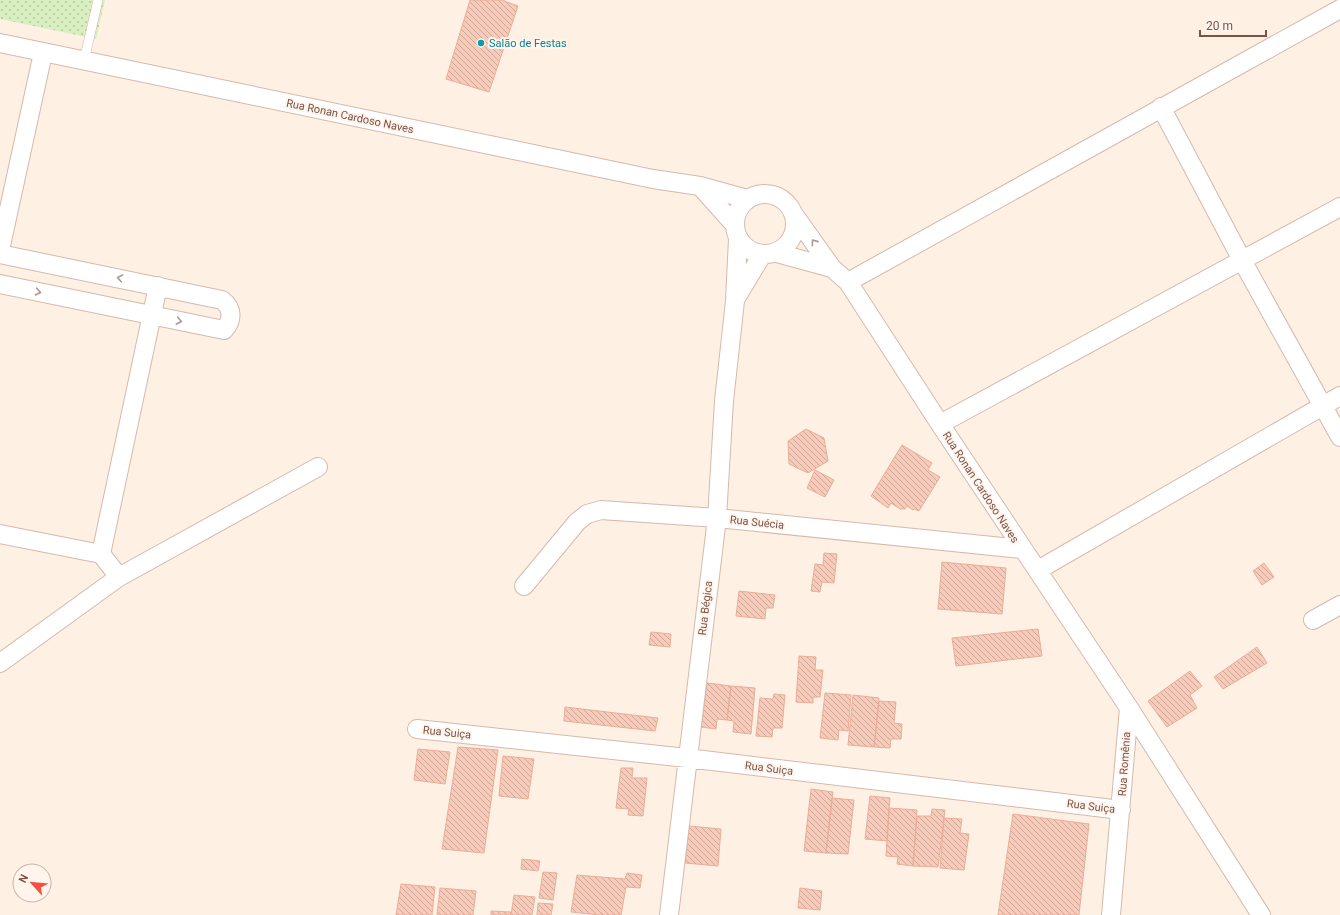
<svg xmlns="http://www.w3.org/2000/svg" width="1340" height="915" font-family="Roboto,sans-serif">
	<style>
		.park { fill: url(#park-dots) }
		.building { fill: url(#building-back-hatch); stroke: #ebad98 }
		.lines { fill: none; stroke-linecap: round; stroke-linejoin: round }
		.service-casing { stroke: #d4b9ac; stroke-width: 10 }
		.minor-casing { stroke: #d4b9ac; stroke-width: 20 }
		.service { stroke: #fff; stroke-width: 9 }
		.minor { stroke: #fff; stroke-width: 18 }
		.oneway { stroke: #af9791 }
		.culture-dot { fill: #0f9aa8; stroke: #fff5ed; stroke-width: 1.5 }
		.labels { text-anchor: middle; stroke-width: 4; stroke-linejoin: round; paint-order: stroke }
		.culture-label { font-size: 11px; fill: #0d838f; stroke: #fff5ed; text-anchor: start }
		.street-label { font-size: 11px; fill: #7a5247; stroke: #fff5ed }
	</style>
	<defs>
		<pattern id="park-dots" width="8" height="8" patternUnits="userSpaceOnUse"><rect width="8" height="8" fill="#d9eec1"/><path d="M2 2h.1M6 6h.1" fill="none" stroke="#b5c39f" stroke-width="1.8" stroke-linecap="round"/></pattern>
		<pattern id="building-back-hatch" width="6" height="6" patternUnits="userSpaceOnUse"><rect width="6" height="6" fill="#f7cab9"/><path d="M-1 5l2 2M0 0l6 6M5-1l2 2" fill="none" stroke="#cda798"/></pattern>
	</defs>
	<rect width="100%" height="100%" fill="#fef1e4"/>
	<path class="park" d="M0,0H105L96,39L0,19Z"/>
	<path class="building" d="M470,0H504V1L518,6L489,92L446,79Z
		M806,429L824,438L828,461L808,473L789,464L788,441Z
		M902,445L932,463L928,470L940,477L919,511L914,509L913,510L907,506L905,509H900L891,503L888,508L871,496Z
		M815,470L834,480L825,497L807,488Z
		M824,553L837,554L834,583L822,582L820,592L811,591L815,564L823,565Z
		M942,562L1006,568L1002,614L938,609Z
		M1264,563L1274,577L1262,585L1253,571Z
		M739,591L775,595L773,608H766L765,619L736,616Z
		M1038,629L1042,656L956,666L952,638Z
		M651,632L671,634L670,647L649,645Z
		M1257,647L1267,663L1223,689L1214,677Z
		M799,656L816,657L815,670H823L820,697H813V703L796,702Z
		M1190,671L1202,686L1190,695L1197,708L1167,727L1148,701Z
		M707,683L731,686L727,720L717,719L716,729L701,727Z
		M731,686L755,688L751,734L733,732L734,721L727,720Z
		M825,693L851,695L848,731L839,730L838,740L820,738Z
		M774,694L785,695L782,728H773L772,737L756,736L760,698L773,699Z
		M853,695L879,698L874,747L848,745Z
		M879,701L896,702L894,723L902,724L901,739H891L890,748L874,747Z
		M565,707L658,718L655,731L564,721Z
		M458,747L498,750L484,853L442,849Z
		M418,749L450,752L445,784L414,780Z
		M503,756L534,759L528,799L499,796Z
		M621,768H633L632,778H647L643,816L628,815L629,809L616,808Z
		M811,789L833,792L826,853L804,851Z
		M870,796L890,798L887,841L865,839Z
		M832,798L854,800L848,854L826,853Z
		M889,808L917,810L913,866L897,864L898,857L886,856Z
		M932,809L945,810L938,867L913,866L917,816H931Z
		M1013,814L1089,824L1079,915H998Z
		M944,818L962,819L960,833L969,834L964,870L940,868Z
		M689,826L721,829L718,866L685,863Z
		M522,859L540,861L538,871L521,869Z
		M543,872L557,873L553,900L539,898Z
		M627,873L642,875L640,888L626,887L621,915H599L571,912L577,875L625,879Z
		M401,884L435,887L432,915H396Z
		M440,888L476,891L473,915H437Z
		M800,888L822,891L820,910L798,908Z
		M514,895L535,897L532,915H511Z
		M538,903L553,904L551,915H537Z
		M491,911L511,912V915H491Z"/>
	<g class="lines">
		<g class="service-casing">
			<path id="service" d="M84,61L98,0"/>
		</g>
		<g class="minor-casing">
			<path id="minor" d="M0,43L653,179L700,186L747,199
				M1161,107L1243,262L1340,437
				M700,186L734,224
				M735 224a30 30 0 1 1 60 0a30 30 0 1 1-60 0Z
				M795,216L832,268L848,282L940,424L1129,708L1261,915
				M0,250L43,53
				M777,253L832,268
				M0,254L222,300C233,308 233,320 224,330L0,284
				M848,282L1340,9
				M736,298L762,255
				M940,424L1340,207
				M0,534L101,554L119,577
				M101,554L158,286
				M1038,570L1340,396
				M524,586L577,522L587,514L601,510L717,518L1022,549
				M1313,620L1340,605
				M0,663L119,577L318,467
				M417,729L687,758L1121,810
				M669,915L717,518L724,401L735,301L738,239
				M1111,915L1129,708"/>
		</g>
		<use href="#service" class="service"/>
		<use href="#minor" class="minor"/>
	</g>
	<defs><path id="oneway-chevron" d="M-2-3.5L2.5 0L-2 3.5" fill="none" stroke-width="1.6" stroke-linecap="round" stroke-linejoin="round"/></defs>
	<g class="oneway">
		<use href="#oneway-chevron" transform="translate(814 242) rotate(-125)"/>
		<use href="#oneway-chevron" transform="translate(120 278) rotate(-168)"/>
		<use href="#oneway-chevron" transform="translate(38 292) rotate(12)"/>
		<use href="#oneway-chevron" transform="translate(179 321) rotate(11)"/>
	</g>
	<circle class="culture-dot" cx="481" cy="43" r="4"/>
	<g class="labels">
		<g class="culture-label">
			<text x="489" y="47">Salão de Festas</text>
		</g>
		<g class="street-label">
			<text transform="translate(350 116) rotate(12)" y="4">Rua Ronan Cardoso Naves</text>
			<text transform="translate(981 487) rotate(57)" y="4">Rua Ronan Cardoso Naves</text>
			<text transform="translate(757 522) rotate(6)" y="4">Rua Suécia</text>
			<text transform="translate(705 608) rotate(-83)" y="4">Rua Bégica</text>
			<text transform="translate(447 732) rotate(6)" y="4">Rua Suiça</text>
			<text transform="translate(1124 764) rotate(-86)" y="4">Rua Romênia</text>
			<text transform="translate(769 768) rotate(7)" y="4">Rua Suiça</text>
			<text transform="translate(1091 806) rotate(7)" y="4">Rua Suiça</text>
		</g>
	</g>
	<g transform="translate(32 883) rotate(297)"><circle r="19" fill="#fff5ed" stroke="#cab4ab"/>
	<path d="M0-3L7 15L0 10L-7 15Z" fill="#f44f3d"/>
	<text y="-6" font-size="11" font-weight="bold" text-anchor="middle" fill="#7a5247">N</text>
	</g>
	<path d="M1200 30v6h66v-6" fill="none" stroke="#7a5247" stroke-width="2"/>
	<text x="1206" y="30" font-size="12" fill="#7a5247" stroke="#fff5ed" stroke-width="3" paint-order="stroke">20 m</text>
</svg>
